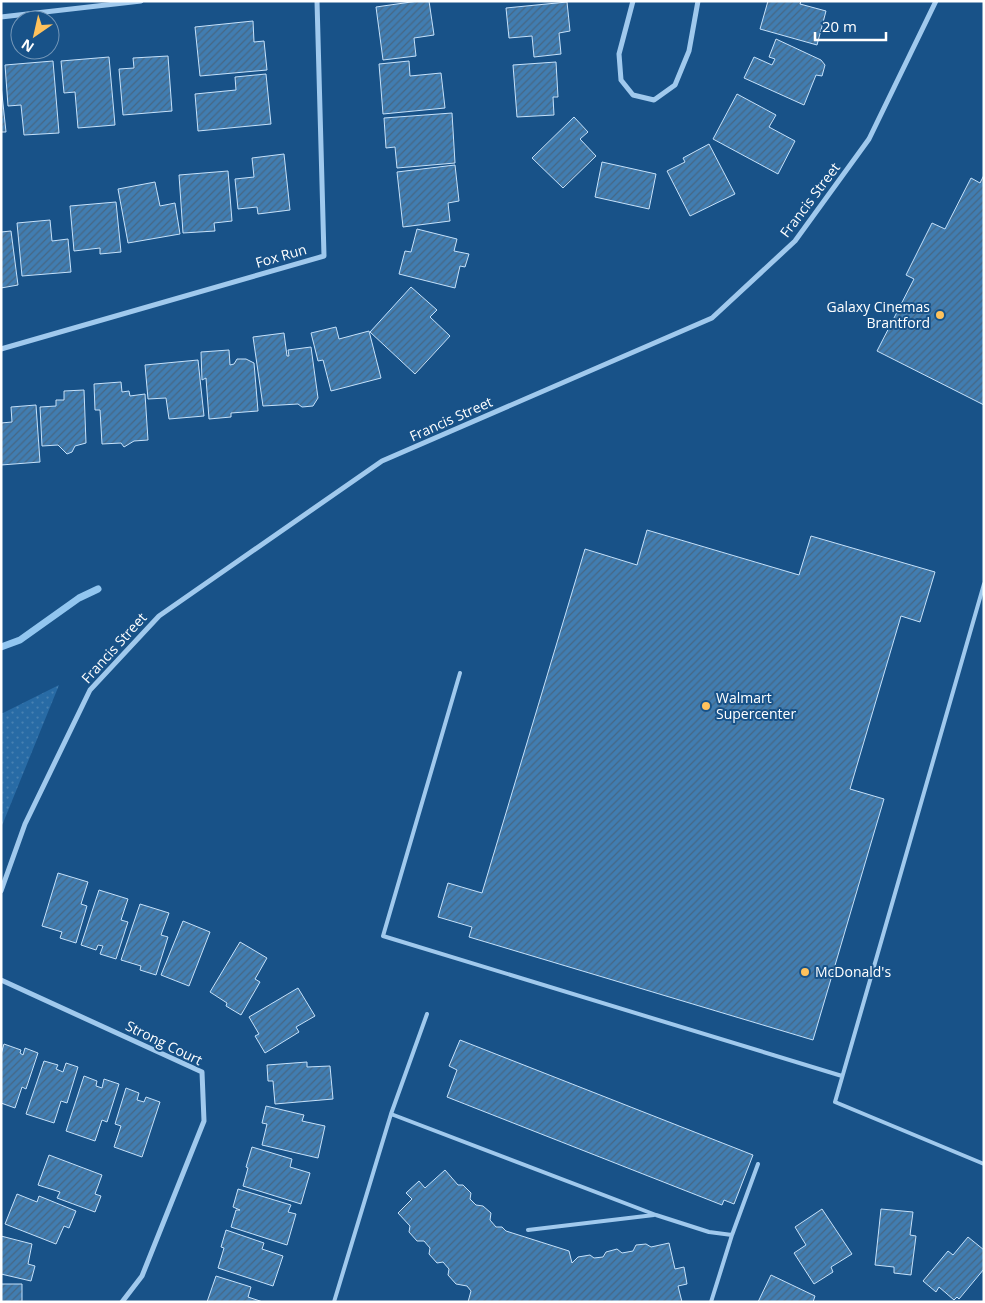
<svg xmlns="http://www.w3.org/2000/svg" width="985" height="1303" font-family="'Open Sans',sans-serif">
	<style>
		.park { fill: url(#park-dots) }
		.lines { fill: none; stroke-linecap: round; stroke-linejoin: round }
		.stream { stroke: #92c6f0; stroke-width: 7 }
		.building { fill: url(#building-hatch); stroke: #c5e1fa }
		.lane { stroke: #a0c9ed; stroke-width: 4 }
		.street { stroke: #a0c9ed; stroke-width: 5 }
		.poi-dot { fill: #ffc25c; stroke: #185288; stroke-width: 2 }
		.labels { text-anchor: middle; stroke-width: 4; stroke-linejoin: round; paint-order: stroke }
		.street-label { font-size: 14px; fill: #fff; stroke: #185288 }
		.poi-label { font-size: 14px; fill: #fff; stroke: #185288; text-anchor: start }
	</style>
	<defs>
		<pattern id="park-dots" width="8" height="8" patternUnits="userSpaceOnUse" patternTransform="scale(1.25)"><rect width="8" height="8" fill="#286ba5"/><path d="M2 2h.1M6 6h.1" fill="none" stroke="#4881b2" stroke-width="1.8" stroke-linecap="round"/></pattern>
		<pattern id="building-hatch" width="6" height="6" patternUnits="userSpaceOnUse" patternTransform="scale(1.25)"><rect width="6" height="6" fill="#417db1"/><path d="M-1 1l2-2M0 6l6-6M5 7l2-2" fill="none" stroke="#466784"/></pattern>
	</defs>
	<rect width="100%" height="100%" fill="#185288"/>
	<path class="park" d="M59,685L1,828V714Z"/>
	<g class="lines">
		<path class="stream" d="M1,647L20,640L79,598L98,589"/>
	</g>
	<path class="building" d="M418,1H429L434,35L414,38L416,56L383,60L376,7Z
		M768,1H801L800,4L826,11L817,45L760,29Z
		M567,2L570,31L559,33L561,54L534,57L532,36L509,38L506,8Z
		M253,21L254,42L264,41L267,70L200,76L195,27Z
		M776,39L821,60L825,65L822,76L816,75L804,105L744,78L754,57L772,65L775,59L769,57Z
		M168,56L172,111L123,115L119,69L134,68L133,58Z
		M109,57L115,125L78,128L75,92L64,93L61,61Z
		M53,61L59,133L24,135L21,105L8,106L5,65Z
		M409,61L410,76L441,73L445,108L383,114L379,64Z
		M556,62L558,97H553L554,115L517,117L513,65Z
		M266,74L271,124L198,131L195,94L236,90L235,77Z
		M1,85L6,132H1Z
		M737,94L776,115L769,127L795,141L778,174L713,139Z
		M452,113L455,163L397,168L395,147L386,148L384,118Z
		M574,117L588,132L580,139L596,156L563,188L532,158Z
		M709,144L735,194L690,216L667,171L685,162L683,158Z
		M284,154L290,210L258,214L257,207L238,209L235,179L254,177L252,158Z
		M602,162L656,174L649,209L595,197Z
		M455,165L459,201L448,203L450,221L403,227L397,172Z
		M228,171L232,221L214,223L215,231L183,233L179,175Z
		M984,175V405L877,351L914,279L906,275L932,223L945,229L971,178L980,183Z
		M155,182L160,206L175,203L180,234L128,243L118,189Z
		M116,202L121,252L100,254V248L74,251L70,206Z
		M50,220L52,241L68,239L71,272L22,276L17,223Z
		M417,229L457,239L454,251L469,254L465,267L460,266L455,288L399,274L405,251L411,252Z
		M11,231L18,285L1,288V232Z
		M411,287L437,310L430,317L450,336L415,374L370,332Z
		M336,327L339,339L369,331L381,378L331,391L323,360L318,361L311,333Z
		M284,333L287,356H289L288,350L311,347L318,398L313,406L302,407L298,404L263,406L253,337Z
		M229,350L230,365L234,364L237,359H246L254,363L258,411L231,413V417L209,419L206,378L202,380L201,352Z
		M198,360L204,416L169,419L166,398L148,399L145,365Z
		M121,382L122,392L129,391L130,396L145,394L148,440L134,441L124,447L121,443L102,444L100,410H95L94,384Z
		M84,390L86,443L75,446L72,452L67,454L58,445L42,446L40,407L56,406V400H64V391Z
		M36,405L40,462L1,465V423L12,422L11,407Z
		M647,530L799,575L811,536L935,572L920,622L901,616L850,789L884,799L813,1040L469,937L472,927L438,917L448,883L482,893L585,549L637,565Z
		M58,873L88,882L81,904L87,906L76,943L60,938L62,932L42,926Z
		M99,890L128,899L121,920L128,922L116,959L100,954L103,946L98,945L96,950L81,945Z
		M140,904L169,913L161,935L168,937L156,975L140,970L141,966L121,960Z
		M183,921L210,932L189,986L161,975Z
		M240,942L267,958L255,979L260,982L241,1015L226,1006L227,1003L210,992Z
		M298,988L315,1016L296,1027L299,1032L265,1053L255,1036L259,1034L249,1017Z
		M460,1040L753,1155L734,1204L724,1200L722,1205L447,1097L457,1070L449,1066Z
		M4,1044L21,1050L20,1053L23,1055L25,1048L38,1053L26,1089L22,1087L15,1108L1,1103V1054Z
		M44,1061L58,1065L56,1069L63,1072L66,1063L78,1067L67,1103L61,1101L54,1123L26,1114Z
		M307,1062V1067L330,1066L333,1099L275,1104L273,1081H268L267,1065Z
		M84,1076L97,1081L96,1086L102,1088L104,1079L119,1084L107,1122L102,1120L95,1141L66,1131Z
		M126,1088L139,1093L137,1100L144,1102L146,1097L160,1102L142,1157L114,1147L121,1126L115,1124Z
		M266,1106L304,1115L302,1121L325,1126L318,1158L262,1145L267,1124L262,1123Z
		M252,1147L292,1159L290,1167L310,1173L301,1204L243,1186L248,1168L246,1167Z
		M49,1155L102,1175L95,1194L101,1196L95,1212L57,1198L60,1192L38,1185Z
		M445,1170L458,1185H463L471,1193L470,1199L476,1205L483,1206L491,1213L490,1220L496,1227H502L506,1231L569,1251L572,1263L578,1257L590,1255L594,1258L603,1257L606,1252L617,1249L622,1253L633,1251L636,1245L646,1244L651,1247L669,1243L675,1269L684,1267L687,1284L678,1286L682,1302H468L471,1291L467,1286L456,1284L448,1275L449,1269L443,1262L437,1263L429,1254L430,1248L424,1241H417L409,1232L410,1226L398,1213L412,1199L406,1193L419,1181L425,1188Z
		M238,1189L291,1205L288,1212L296,1214L287,1245L231,1227L236,1210H240L233,1207Z
		M17,1194L37,1202L39,1196L76,1211L69,1228L64,1226L56,1244L5,1224Z
		M822,1209L852,1254L831,1267L833,1272L814,1284L794,1253L806,1245L795,1227Z
		M881,1209L913,1212L910,1235L916,1236L911,1275L894,1273V1267L875,1265Z
		M226,1230L264,1243L262,1249L283,1256L273,1286L218,1268L224,1248L221,1247Z
		M1,1236L32,1244L28,1264L35,1266L31,1281L1,1274Z
		M968,1237L984,1250V1269L959,1299L957,1297L954,1300L939,1287L936,1292L923,1281L948,1251L953,1255Z
		M771,1275L815,1296L813,1302H758Z
		M216,1276L251,1287L248,1297L263,1302H207Z
		M1,1284H22V1302H1Z"/>
	<g class="lines">
		<path class="lane" d="M984,584L835,1102L984,1164
			M460,673L383,936L842,1076
			M391,1114L656,1215L709,1232L732,1235
			M528,1230L654,1215
			M334,1302L391,1114L427,1014
			M711,1302L732,1235L758,1164"/>
		<path class="street" d="M633,1L619,54L621,80L633,95L654,100L675,85L689,51L698,1
			M1,17L141,1
			M1,349L324,256L317,1
			M1,891L25,824L90,690L159,616L382,461L712,318L795,241L869,139L936,1
			M1,980L202,1072L204,1121L142,1276L122,1302"/>
	</g>
	<g class="poi-dot">
		<circle cx="940" cy="315" r="5"/>
		<circle cx="706" cy="706" r="5"/>
		<circle cx="805" cy="972" r="5"/>
	</g>
	<g class="labels">
		<g class="street-label">
			<text transform="translate(810 200) rotate(-53)" y="5">Francis Street</text>
			<text transform="translate(281 256) rotate(-16)" y="5">Fox Run</text>
			<text transform="translate(451 419) rotate(-24)" y="5">Francis Street</text>
			<text transform="translate(114 648) rotate(-48)" y="5">Francis Street</text>
			<text transform="translate(164 1043) rotate(26)" y="5">Strong Court</text>
		</g>
		<g class="poi-label">
			<text x="930" y="312" text-anchor="end">Galaxy Cinemas<tspan x="930" dy="16">Brantford</tspan></text>
			<text x="716" y="703">Walmart<tspan x="716" dy="16">Supercenter</tspan></text>
			<text x="815" y="977">McDonald's</text>
		</g>
	</g>
	<rect width="985" height="1303" fill="none" stroke="#ffffff" stroke-width="5"/>
	<g transform="translate(35 35) rotate(214)"><circle r="24" fill="#185288" stroke="#7497b8"/>
	<path d="M0-4L9 19L0 12L-9 19Z" fill="#ffc25c"/>
	<text y="-8" font-size="14" font-weight="bold" text-anchor="middle" fill="#ffffff">N</text>
	</g>
	<path d="M815 32v8h71v-8" fill="none" stroke="#ffffff" stroke-width="2.5"/>
	<text x="822" y="32" font-size="15" fill="#ffffff" stroke="#185288" stroke-width="4" paint-order="stroke">20 m</text>
</svg>
